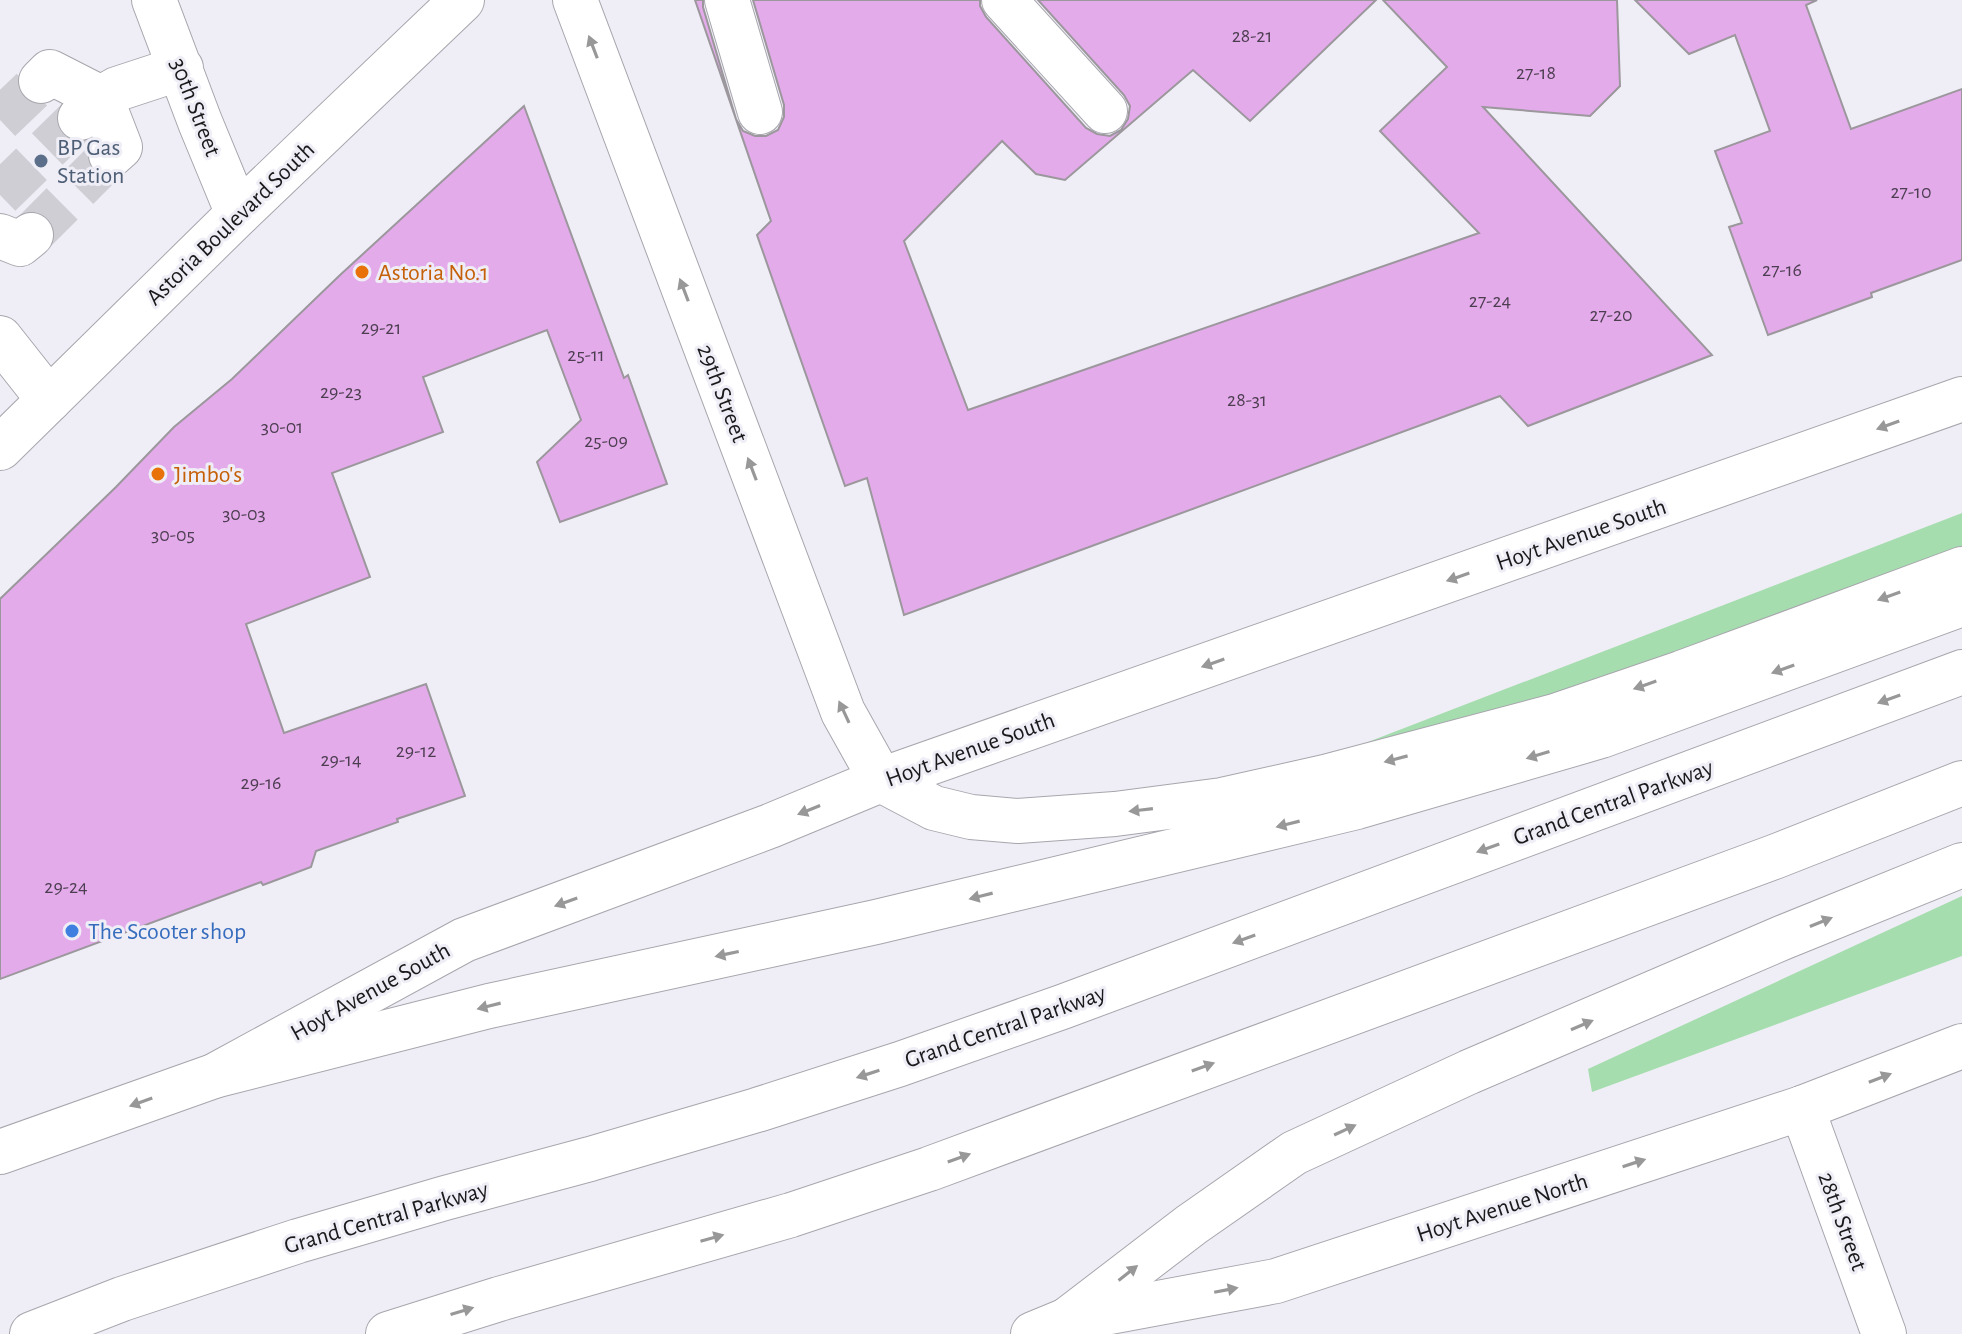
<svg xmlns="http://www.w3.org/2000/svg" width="1962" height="1334" font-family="'Alegreya Sans',sans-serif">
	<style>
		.green { fill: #a6ddae }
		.building { fill: #e4abeb; stroke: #9b979c; stroke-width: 2 }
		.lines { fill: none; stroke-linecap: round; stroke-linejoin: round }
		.minor-tunnel { stroke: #cfced5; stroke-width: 44; stroke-dasharray: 44 22; stroke-linecap: butt }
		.minor-casing { stroke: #a7a6ad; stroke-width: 46 }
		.major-casing { stroke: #a7a6ad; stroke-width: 46 }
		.highway-casing { stroke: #a7a6ad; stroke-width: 46 }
		.minor { stroke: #fff; stroke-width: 44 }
		.major { stroke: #fff; stroke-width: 44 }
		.highway { stroke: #fff; stroke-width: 44 }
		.oneway { fill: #989899 }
		.service-dot { fill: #5c6f8a; stroke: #efeef6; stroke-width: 3 }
		.food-dot { fill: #e8710a; stroke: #efeef6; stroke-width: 3 }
		.shop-dot { fill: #3f7fe0; stroke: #efeef6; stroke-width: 3 }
		.labels { text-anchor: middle; stroke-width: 6; stroke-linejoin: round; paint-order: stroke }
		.number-label { font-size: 20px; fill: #4c3e50 }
		.street-label { font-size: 24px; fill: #1a1a1c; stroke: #efeef6 }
		.service-label { font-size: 24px; fill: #4e5e75; stroke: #efeef6; text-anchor: start }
		.food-label { font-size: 24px; fill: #c56008; stroke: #efeef6; text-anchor: start }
		.shop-label { font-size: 24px; fill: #366cbe; stroke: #efeef6; text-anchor: start }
	</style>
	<rect width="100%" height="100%" fill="#efeef6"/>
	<path class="green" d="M1962,513V550L1595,690L1337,754Z
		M1962,896V956L1592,1092L1588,1069Z"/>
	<path class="building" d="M695,0H703V7L736,119L743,131L755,136H766L778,130L784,117V105L753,0H980V6L986,17L1086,128L1097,134L1110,136L1121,130L1128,119L1130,106L1124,95L1038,0H1376L1250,121L1193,70L1065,180L1036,174L1002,141L904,241L968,410L1479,233L1380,131L1447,67L1383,0H1617L1620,86L1590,116L1483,107L1712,355L1528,426L1500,396L904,615L867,478L845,486L757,235L771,221Z
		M1635,0H1817L1806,5L1851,129L1962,89V260L1871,293L1872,297L1768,335L1729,227L1742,223L1715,151L1770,131L1735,35L1689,54Z
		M524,106L624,378L628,375L667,484L560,522L537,462L581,420L547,330L423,377L443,432L332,473L370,577L246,624L284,733L426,684L465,796L397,819L398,822L316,851L311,867L263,885L261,882L0,979V599L116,487L174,427L232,379L339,276Z"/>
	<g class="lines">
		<path class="minor-tunnel" d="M0,120L41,81
			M0,195L78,119
			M31,235L111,155"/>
		<g class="minor-casing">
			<path id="minor" d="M154,0L200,122L238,214
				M727,0L760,112
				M1004,0L1105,111
				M41,81L50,72L101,98L80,118
				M111,155L120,147L101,98L117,89L181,68
				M0,236L20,244L31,235
				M0,338L49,400
				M1802,1108L1884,1334"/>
		</g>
		<g class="major-casing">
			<path id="major" d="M575,0L843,712L881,780
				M0,448L238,214L462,0
				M0,1152L214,1076L464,940L770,826L881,780L1962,399
				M1033,1334L1067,1320L1276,1281L1802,1108L1962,1046"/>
		</g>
		<g class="highway-casing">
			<path id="highway" d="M881,780L934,808L971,817L1018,821L1115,814L1222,800L1325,777L1555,716L1681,673L1962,569
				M214,1076L489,1006L876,922L1357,807L1601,736L1962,604
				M1067,1320L1191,1225L1294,1153L1469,1072L1784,937L1962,865
				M32,1334L122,1299L298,1241L445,1198L590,1159L757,1110L900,1064L1062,1007L1962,672
				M388,1334L499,1299L791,1215L929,1169L1774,857L1962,783"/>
		</g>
		<use href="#minor" class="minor"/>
		<use href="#major" class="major"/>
		<use href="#highway" class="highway"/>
	</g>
	<defs><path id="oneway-solid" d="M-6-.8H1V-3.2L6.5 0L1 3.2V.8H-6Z" transform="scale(2)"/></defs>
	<g class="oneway">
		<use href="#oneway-solid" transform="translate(593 47) rotate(-111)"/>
		<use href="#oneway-solid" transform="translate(684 290) rotate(-111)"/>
		<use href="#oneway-solid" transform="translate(1888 425) rotate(160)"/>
		<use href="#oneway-solid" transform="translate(752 469) rotate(-111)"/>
		<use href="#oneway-solid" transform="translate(1458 577) rotate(161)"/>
		<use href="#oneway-solid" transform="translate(1889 596) rotate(160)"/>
		<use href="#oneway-solid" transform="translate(1213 663) rotate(161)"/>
		<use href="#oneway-solid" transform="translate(1783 669) rotate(160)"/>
		<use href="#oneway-solid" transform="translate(1645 685) rotate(161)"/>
		<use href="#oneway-solid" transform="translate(1889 699) rotate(160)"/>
		<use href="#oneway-solid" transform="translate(844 712) rotate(-115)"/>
		<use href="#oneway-solid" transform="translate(1538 755) rotate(163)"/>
		<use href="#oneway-solid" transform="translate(1396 759) rotate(165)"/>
		<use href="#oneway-solid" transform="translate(809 810) rotate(158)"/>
		<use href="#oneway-solid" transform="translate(1141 810) rotate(173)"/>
		<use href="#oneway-solid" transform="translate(1288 824) rotate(166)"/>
		<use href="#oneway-solid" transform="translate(1488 848) rotate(160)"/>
		<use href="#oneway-solid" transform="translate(981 896) rotate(166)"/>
		<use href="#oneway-solid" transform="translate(566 902) rotate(160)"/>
		<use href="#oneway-solid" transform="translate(1821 922) rotate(-22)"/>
		<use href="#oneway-solid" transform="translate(1244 939) rotate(160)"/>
		<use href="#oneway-solid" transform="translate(727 954) rotate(168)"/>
		<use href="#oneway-solid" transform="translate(489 1006) rotate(166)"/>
		<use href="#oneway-solid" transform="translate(1582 1025) rotate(-23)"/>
		<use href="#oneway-solid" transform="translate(1203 1067) rotate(-20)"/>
		<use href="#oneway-solid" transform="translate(868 1074) rotate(162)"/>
		<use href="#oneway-solid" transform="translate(1880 1078) rotate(-21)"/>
		<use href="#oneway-solid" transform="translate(141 1102) rotate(160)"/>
		<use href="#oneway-solid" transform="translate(1345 1130) rotate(-25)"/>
		<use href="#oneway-solid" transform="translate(959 1158) rotate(-20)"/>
		<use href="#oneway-solid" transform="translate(1634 1163) rotate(-18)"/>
		<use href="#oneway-solid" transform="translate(712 1238) rotate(-16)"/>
		<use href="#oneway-solid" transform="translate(1128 1273) rotate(-38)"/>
		<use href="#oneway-solid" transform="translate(1226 1290) rotate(-11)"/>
		<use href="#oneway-solid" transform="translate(462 1311) rotate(-17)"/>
	</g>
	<circle class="service-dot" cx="41" cy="161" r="8"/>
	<g class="food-dot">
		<circle cx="362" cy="272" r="8"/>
		<circle cx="158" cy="474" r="8"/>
	</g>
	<circle class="shop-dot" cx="72" cy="931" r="8"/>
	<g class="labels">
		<g class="number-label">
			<text x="1252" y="42">28-21</text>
			<text x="1536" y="79">27-18</text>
			<text x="1911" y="198">27-10</text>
			<text x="1782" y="276">27-16</text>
			<text x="1490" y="307">27-24</text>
			<text x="1611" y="321">27-20</text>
			<text x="381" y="334">29-21</text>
			<text x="586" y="361">25-11</text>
			<text x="341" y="398">29-23</text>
			<text x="1247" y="406">28-31</text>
			<text x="282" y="433">30-01</text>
			<text x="606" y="447">25-09</text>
			<text x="244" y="520">30-03</text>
			<text x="173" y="541">30-05</text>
			<text x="416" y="757">29-12</text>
			<text x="341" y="766">29-14</text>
			<text x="261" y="789">29-16</text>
			<text x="66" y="893">29-24</text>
		</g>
		<g class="street-label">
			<text transform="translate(196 107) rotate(69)" y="8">30th Street</text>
			<text transform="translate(230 223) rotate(-44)" y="8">Astoria Boulevard South</text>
			<text transform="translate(723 393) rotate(69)" y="8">29th Street</text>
			<text transform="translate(1581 534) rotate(-19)" y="8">Hoyt Avenue South</text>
			<text transform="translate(970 749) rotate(-20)" y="8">Hoyt Avenue South</text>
			<text transform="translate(1613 802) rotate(-20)" y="8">Grand Central Parkway</text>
			<text transform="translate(370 991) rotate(-29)" y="8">Hoyt Avenue South</text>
			<text transform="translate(1005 1026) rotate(-19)" y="8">Grand Central Parkway</text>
			<text transform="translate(1502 1207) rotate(-18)" y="8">Hoyt Avenue North</text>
			<text transform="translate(386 1217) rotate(-16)" y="8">Grand Central Parkway</text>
			<text transform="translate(1843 1221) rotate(70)" y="8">28th Street</text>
		</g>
		<g class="service-label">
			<text x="57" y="155">BP Gas<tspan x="57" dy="28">Station</tspan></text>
		</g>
		<g class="food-label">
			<text x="378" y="280">Astoria No.1</text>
			<text x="174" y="482">Jimbo's</text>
		</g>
		<g class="shop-label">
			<text x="88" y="939">The Scooter shop</text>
		</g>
	</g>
</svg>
